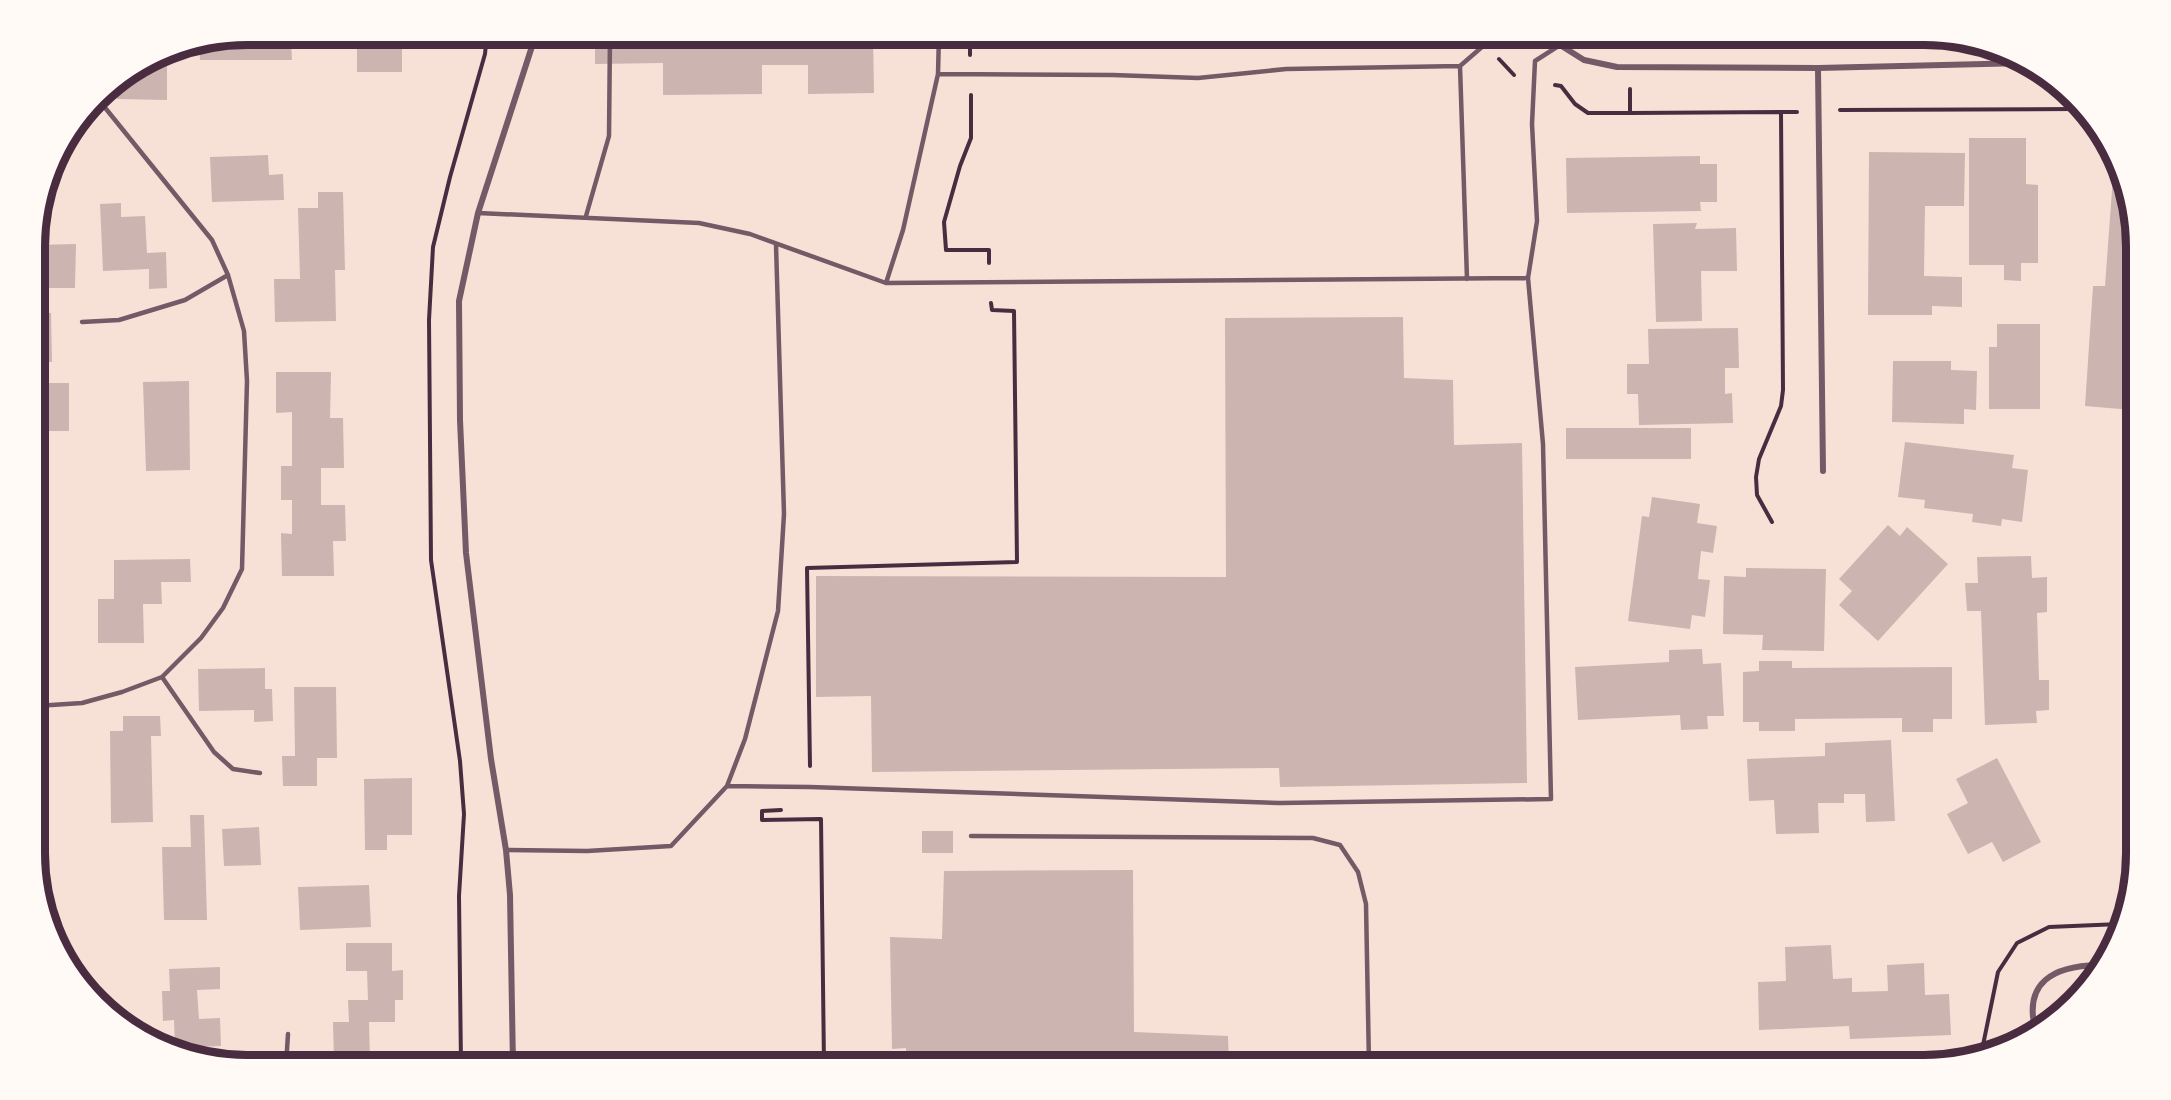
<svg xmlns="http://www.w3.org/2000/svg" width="2171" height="1100" font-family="Commissioner,sans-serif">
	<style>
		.building { fill: #ccb4b1 }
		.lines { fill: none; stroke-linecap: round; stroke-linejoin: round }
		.path { stroke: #4a2c40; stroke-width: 4 }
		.service { stroke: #755966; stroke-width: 4.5 }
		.minor { stroke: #755966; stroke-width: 6 }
		.rim { fill: none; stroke: #4a2c40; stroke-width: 8 }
	</style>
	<rect width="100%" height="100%" fill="#f7e1d7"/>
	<path class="building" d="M247,34H310V41H291L292,60H200L199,44Z
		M357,34H402V72H357Z
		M595,34H873L874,93L808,94V65H762V94L663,95V63L595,64Z
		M164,52H167V100L117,99V81Z
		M1969,138H2026V184L2038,185V263H2021V281L2004,280V265H1969Z
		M1869,152L1965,153L1964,206H1925L1924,276L1962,277V307L1932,306V315H1868Z
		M268,155L269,175L283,174L284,200L212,202L210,157Z
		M1700,156V164H1717V202H1700L1701,211L1567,213L1566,158Z
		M2114,163L2135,220V381L2132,410L2085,406L2093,286H2105Z
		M318,192H343L345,270H335L336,321L275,322L274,279H300L298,208H318Z
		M121,203V217L145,216L147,253L166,252L167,288L149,289V269L103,271L100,204Z
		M1697,223L1695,229L1736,228L1737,271H1701L1702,321L1656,322L1653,224Z
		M76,244L75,288H35V245Z
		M35,312L51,313L52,362H44V383H69V431H35Z
		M1403,317L1404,378L1453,380L1454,445L1522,443L1527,783L1280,787L1279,768L872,772L871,696L816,697V576L1226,577L1225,318Z
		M1997,324H2040V409H1989V347H1997Z
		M1738,328L1739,368H1725V394L1732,393L1733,423L1639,425L1638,394H1627V364H1649L1648,329Z
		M1893,361H1951V370L1977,371L1976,410L1964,409V424L1892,422Z
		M276,372H331L330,418H343L344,468H321V505H345L346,541H333L334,576H282L281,533L292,534V500H281V466H292V412L276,413Z
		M189,381L190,470L146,471L143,382Z
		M1566,428H1691V459H1566Z
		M1905,442L2014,455L2012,468L2028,470L2022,522L2002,519L2001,526L1972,522L1973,514L1924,508L1925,500L1898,497Z
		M1652,497L1700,504L1697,523L1717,526L1713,553L1701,551L1698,579L1710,580L1705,617L1692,615L1690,629L1628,621L1642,516L1649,517Z
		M1888,525L1900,536L1907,527L1948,564L1878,641L1839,605L1852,591L1839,579Z
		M2031,556L2032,578L2047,577V612L2037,613L2039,680H2049V710L2036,711L2037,723L1985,725L1981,611H1967L1965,583H1978L1977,557Z
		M190,559L191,582H161L162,604H143L144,643H98V599H114V560Z
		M1746,568L1826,569L1824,651L1762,650L1763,635L1723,634L1724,576L1746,577Z
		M1702,649L1703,664L1721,663L1724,716H1707L1708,729L1681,730L1680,715L1578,720L1575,667L1669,662V650Z
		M1759,661H1792V668L1952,667V719H1933V732H1902V718L1795,719V731H1759V722H1743V672L1759,671Z
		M265,668V689H272L273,721L254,722V710L199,711L198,669Z
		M294,687H336L337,758H317V786H283L282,756H295Z
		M123,716H160L161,736H151L153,822L111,823L110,731H123Z
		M1891,740L1895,821L1866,822L1865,794H1844V803H1818L1819,833L1776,834L1774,800L1749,801L1747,759L1825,756V743Z
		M1997,758L2041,842L2003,862L1992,842L1968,854L1947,814L1968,803L1956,779Z
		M412,778V835H387V850H365L364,779Z
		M190,815H204L207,920H164L162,847H191Z
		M259,827L261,865L224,866L222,829Z
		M922,831H953V853H922Z
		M1133,870L1134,1032L1228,1036L1229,1065H906V1048L892,1049L890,937L942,939L944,871Z
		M369,885L371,927L300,930L298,887Z
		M346,943H392V971L403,970V1000H395V1022H369L370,1060L401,1059V1065H355V1060H334L333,1022H349L348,1000H368L367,971H346Z
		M1831,945L1833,979L1852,978V992L1888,991L1887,965L1924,963L1925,995L1949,994L1951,1035L1850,1039L1849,1026L1759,1030L1758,982L1786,981L1785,947Z
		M220,967V989L197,990L199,1019L220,1018L221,1046L175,1048L174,1020L163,1021L162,991H170L169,969Z"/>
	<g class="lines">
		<path class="path" d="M970,34V55
			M1627,34L1628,46
			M1499,59L1514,75
			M1555,85L1561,86L1575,104L1588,113H1630
			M1630,89V113L1797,112
			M971,95V138L960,166L944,222L946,250H989V263
			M1840,110L2078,109
			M1772,522L1757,495L1756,477L1759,459L1781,406L1783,390L1781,113
			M810,766L807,568L1017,562L1014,311L992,310L991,303
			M781,810L762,811V820L821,819L824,1065
			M1982,1050L1998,972L2017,943L2049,927L2120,924
			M461,1065L459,896L464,814L460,761L431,560L429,320L433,247L450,177L485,54L487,34"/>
		<path class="service" d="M1460,66L1467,279
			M938,74L1113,75L1198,78L1286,69L1460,66L1497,34
			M478,213L699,223L750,234L886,283L1528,278
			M586,216L609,136L610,34
			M886,283L903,230L938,74L939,34
			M82,322L119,320L185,300L228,275
			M162,677L214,752L233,769L260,773
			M36,706L82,703L122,692L162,677L201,638L223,608L242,569L247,381L244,331L228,275L212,240L98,99
			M727,786L810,787L1280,803L1551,799L1543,444L1528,278L1537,221L1532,124L1535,61L1560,45
			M971,836L1313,838L1340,845L1358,872L1366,904L1369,1065
			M506,850L587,851L671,846L727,786L745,739L778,611L784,514L776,245
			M286,1065L288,1034"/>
		<path class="minor" d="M1550,34L1560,45L1584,60L1617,67L1818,68L2026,63
			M1818,68L1823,471
			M2036,1032C2022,982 2054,966 2098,965
			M513,1065L510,895L506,850L491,759L466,553L460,420L459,301L478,213L536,34"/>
	</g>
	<path d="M0 0H2171V1100H0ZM247 45H1924A202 202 0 0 1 2126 247V853A202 202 0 0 1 1924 1055H247A202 202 0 0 1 45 853V247A202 202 0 0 1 247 45Z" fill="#fffaf5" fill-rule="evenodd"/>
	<path class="rim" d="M247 45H1924A202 202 0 0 1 2126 247V853A202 202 0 0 1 1924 1055H247A202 202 0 0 1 45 853V247A202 202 0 0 1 247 45Z"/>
</svg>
